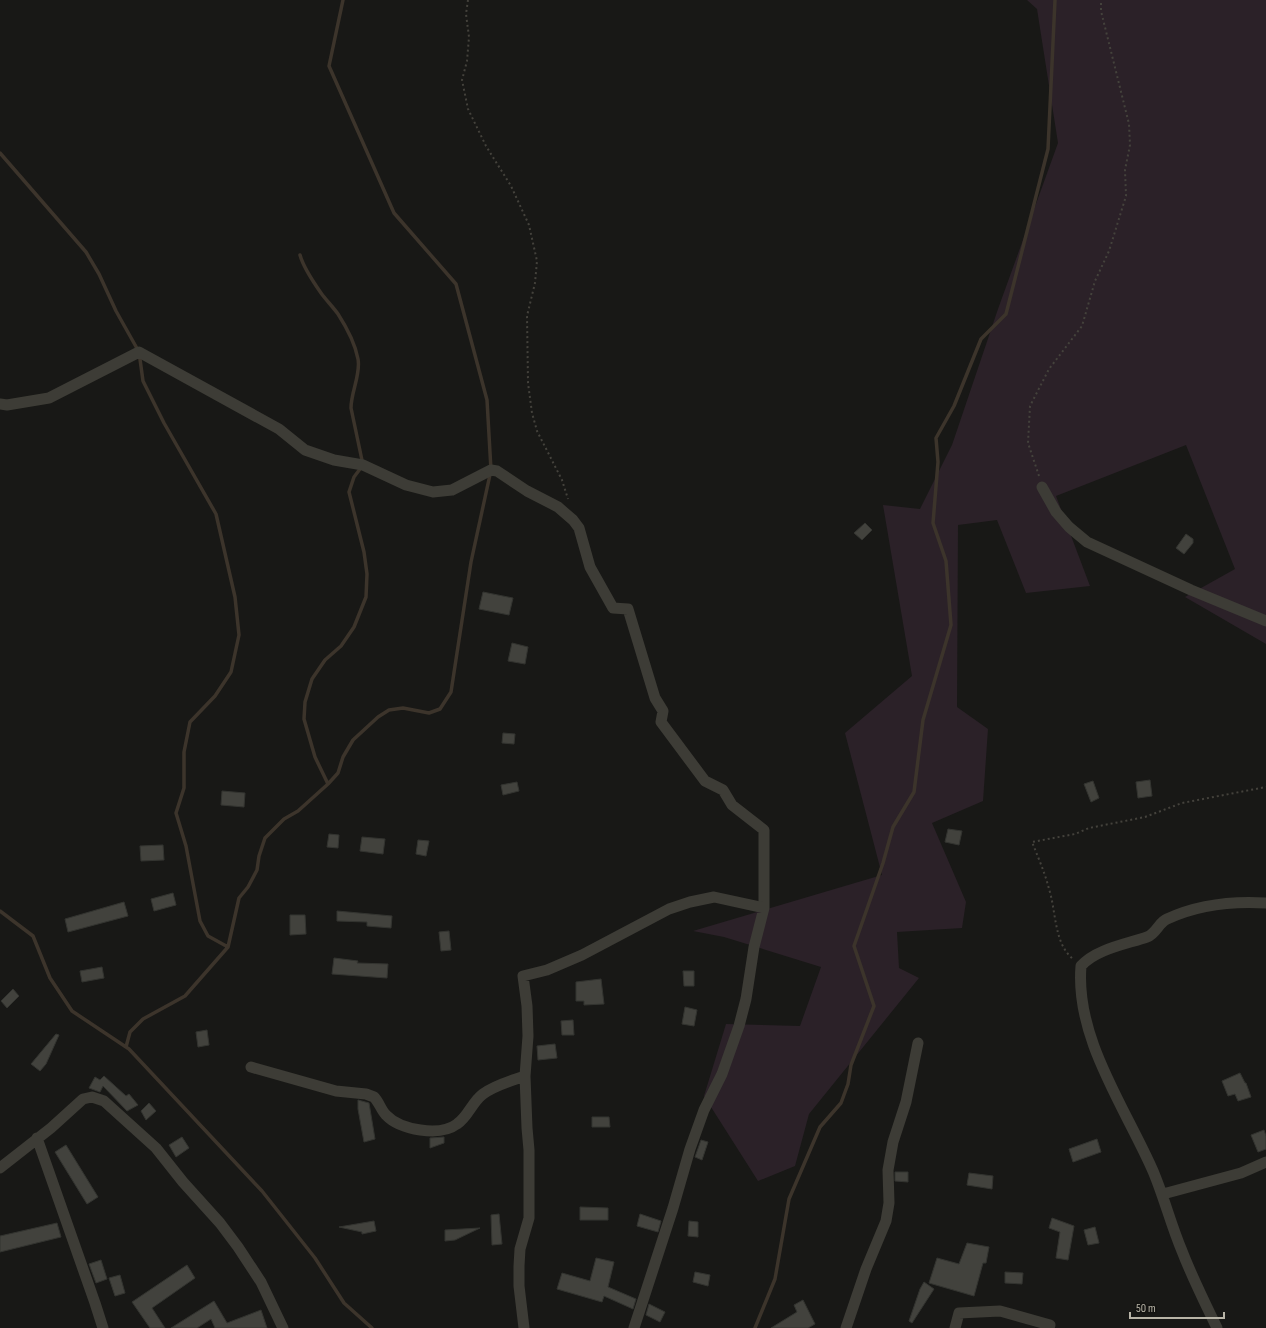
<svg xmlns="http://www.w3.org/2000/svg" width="1266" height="1328" font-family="'Sofia Sans Condensed',sans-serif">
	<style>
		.green { fill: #2b2128 }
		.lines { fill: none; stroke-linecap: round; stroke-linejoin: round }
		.stream { stroke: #3c342b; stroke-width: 3.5 }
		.building { fill: #42423d; stroke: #333430 }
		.path { stroke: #44423c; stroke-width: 2; stroke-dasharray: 2 3; stroke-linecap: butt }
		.minor { stroke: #3d3c36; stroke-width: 11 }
	</style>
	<rect width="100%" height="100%" fill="#181816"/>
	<path class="green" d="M1027,0H1266V644L1185,597L1235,569L1186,445L1056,496L1090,586L1026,593L997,520L958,525L957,707L988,729L983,801L932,823L966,902L962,928L897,932L899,968L919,978L809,1114L795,1166L758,1181L704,1096L726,1024L800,1026L821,967L724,937L693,931L882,875L845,733L912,676L883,505L920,509L952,445L998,309L1058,143L1037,9Z"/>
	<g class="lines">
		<path class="stream" d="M0,153L86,252L99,274L116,311L139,352L143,381L164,423L216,514L235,597L239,635L231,672L215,696L190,722L184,752V788L176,813L186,846L200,921L208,936L228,947
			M300,255C303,266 314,283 321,293C326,300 333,307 338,314C347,328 355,343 358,359C361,374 351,392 351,408L363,465L354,477L349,492L364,552L367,574L366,597L354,627L341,646L325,660L312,679L305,702L304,719L315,757L328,784
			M0,911L33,936L50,978L72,1011L129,1049L262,1191L315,1258L344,1303L372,1328
			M126,1047L130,1032L143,1019L185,996L228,947L239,898L248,887L257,870L259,856L265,838L284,819L298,811L328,784L338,773L343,757L353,740L378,717L389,710L403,708L429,713L440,709L451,692L471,562L491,470L487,400L456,284L394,213L329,66L343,0
			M755,1328L775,1279L789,1199L820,1127L841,1103L848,1084L851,1065L874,1006L854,946L883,863L893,827L914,792L923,720L951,625L946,561L933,523L938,462L936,438L954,406L981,339L1006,314L1048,149L1055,0"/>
	</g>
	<path class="building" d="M865,523L872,530L862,540L854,533Z
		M1186,534L1193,539V543L1184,554L1176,548Z
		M483,592L513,598L509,615L479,609Z
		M512,643L528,647L525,664L508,661Z
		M503,733L515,734L514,744L502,743Z
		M1150,780L1152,796L1138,798L1136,782Z
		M1093,781L1099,798L1091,802L1084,784Z
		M517,782L519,791L503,795L501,785Z
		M222,791L245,793L244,807L221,805Z
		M948,829L962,831L959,845L945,842Z
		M329,834L339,835L338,848L327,847Z
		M362,837L385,839L383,854L360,851Z
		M418,840L429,841L426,856L416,854Z
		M163,845L164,860L141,861L140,846Z
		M173,893L176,905L154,911L151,899Z
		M124,902L128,916L68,932L65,919Z
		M337,911L392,916L391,928L367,926V922L337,921Z
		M290,915H305L306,934L290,935Z
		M449,931L451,950L441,951L439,932Z
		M334,958L358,961L357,963L388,964L387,978L332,974Z
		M102,967L104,978L82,982L80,971Z
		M683,971H694V986H684Z
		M601,979L604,1004L584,1005V1001H576V982Z
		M13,989L19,996L7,1008L1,1001Z
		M685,1007L697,1010L694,1026L682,1024Z
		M573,1020L574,1035H562L561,1021Z
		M207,1030L209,1045L198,1047L196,1032Z
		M56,1034L59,1035L46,1064L40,1071L31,1064Z
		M555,1044L557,1058L538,1060L537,1046Z
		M1240,1073L1245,1083H1246L1251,1097L1238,1101L1235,1094L1228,1096L1222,1081Z
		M104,1076L126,1096L129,1094L138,1105L127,1111L103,1086L100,1092L89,1088L95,1077L100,1080Z
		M358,1100L369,1103L375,1139L364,1142L358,1109Z
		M149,1103L156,1111L146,1120L141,1111Z
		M592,1117H609L610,1127H592Z
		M1264,1130L1266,1136V1149L1258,1152L1251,1135Z
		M182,1137L189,1148L176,1157L169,1145Z
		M444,1137V1143L430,1148V1138Z
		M1097,1139L1101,1152L1073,1162L1069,1149Z
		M701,1140L708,1142L702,1160L695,1157Z
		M66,1145L98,1197L87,1204L55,1152Z
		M895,1172H908V1182L895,1181Z
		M969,1173L993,1176L992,1189L967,1185Z
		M580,1207L608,1208V1220H580Z
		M499,1214L502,1244L492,1245L491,1215Z
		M640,1214L661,1221L658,1232L637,1226Z
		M1052,1218L1074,1226L1068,1260L1056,1258L1060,1232L1049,1228Z
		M374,1221L376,1231L362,1234V1232L339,1227Z
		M689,1221L698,1222V1237L688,1236Z
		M57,1223L61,1237L0,1252V1236Z
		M1095,1227L1099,1243L1088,1245L1084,1230Z
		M480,1228L455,1240L445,1241V1230Z
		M967,1243L989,1247L986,1263H983L974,1296L929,1283L937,1258L959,1264Z
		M596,1258L614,1262L608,1287L636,1299L633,1309L604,1296L602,1302L557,1289L562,1273L590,1281Z
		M101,1260L107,1279L96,1283L89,1264Z
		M187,1265L195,1278L152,1308L165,1328H150L132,1302Z
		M695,1272L710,1275L708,1286L693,1282Z
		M1005,1272L1023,1273L1022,1284L1005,1283Z
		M120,1275L125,1293L115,1296L109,1278Z
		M924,1282L934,1289L912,1323L909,1321L920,1289Z
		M803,1300L815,1324L808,1328H771L797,1312L794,1305Z
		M214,1301L227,1323L261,1310L267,1328H215L211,1319L197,1328H171Z
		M649,1304L665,1312L660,1322L646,1315Z"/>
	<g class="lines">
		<path class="path" d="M468,0L466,14L469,37L467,61L462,80L468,109L486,146L511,186L529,225L537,261L535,283L527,316L528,383L532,413L537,431L562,480L568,499
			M1039,476L1028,443L1030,406L1049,369L1082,326L1095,281L1109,251L1126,196L1125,170L1130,145L1129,124L1101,11V0
			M1072,958C1054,943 1056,910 1049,889C1045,873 1038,857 1032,842L1075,834L1089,828L1145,817L1182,803L1266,787"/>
		<path class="minor" d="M0,404L7,405L49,398L139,352L279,429L305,450L334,460L363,465L406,485L433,492L452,490L491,470L497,471L527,491L558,507L573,520L579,528L590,567L613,608L628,609L655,698L663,711L661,722L705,781L723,790L732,805L764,830V908L754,947L746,999L739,1026L722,1074L704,1110L690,1149L673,1208L634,1328
			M1042,487L1056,512L1069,527L1087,542L1191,590L1266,621
			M251,1067L336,1091L366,1094L374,1097C379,1102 381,1110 386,1115C400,1130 440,1137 457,1124C468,1117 472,1102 483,1094C495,1085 511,1081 525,1076
			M37,1138L95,1303L103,1328
			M0,1168L51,1128L83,1099L92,1097L104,1101L156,1148L183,1182L220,1223L238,1247L261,1282L283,1328
			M1163,1194L1241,1173L1266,1162
			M524,1328L519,1286V1266L520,1249L529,1218V1150L527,1128L525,1076L528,1036L527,1006L523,976L547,970L582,955L669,909L690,902L714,897L764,908
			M846,1328L866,1269L886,1221L889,1203L888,1170L893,1142L906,1102L918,1043
			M955,1328L959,1313L1000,1311L1050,1325L1049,1328
			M1217,1328C1205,1303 1192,1277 1182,1251C1171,1225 1164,1197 1153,1171C1125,1107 1075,1038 1081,966C1096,949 1127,944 1147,937C1156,934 1159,922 1167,919C1197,905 1233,901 1266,903"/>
	</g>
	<path d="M1130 1312v6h94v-6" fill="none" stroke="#b8b4a7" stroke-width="2"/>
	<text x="1136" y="1312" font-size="12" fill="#b8b4a7" stroke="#131311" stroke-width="3" paint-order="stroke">50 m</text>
</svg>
